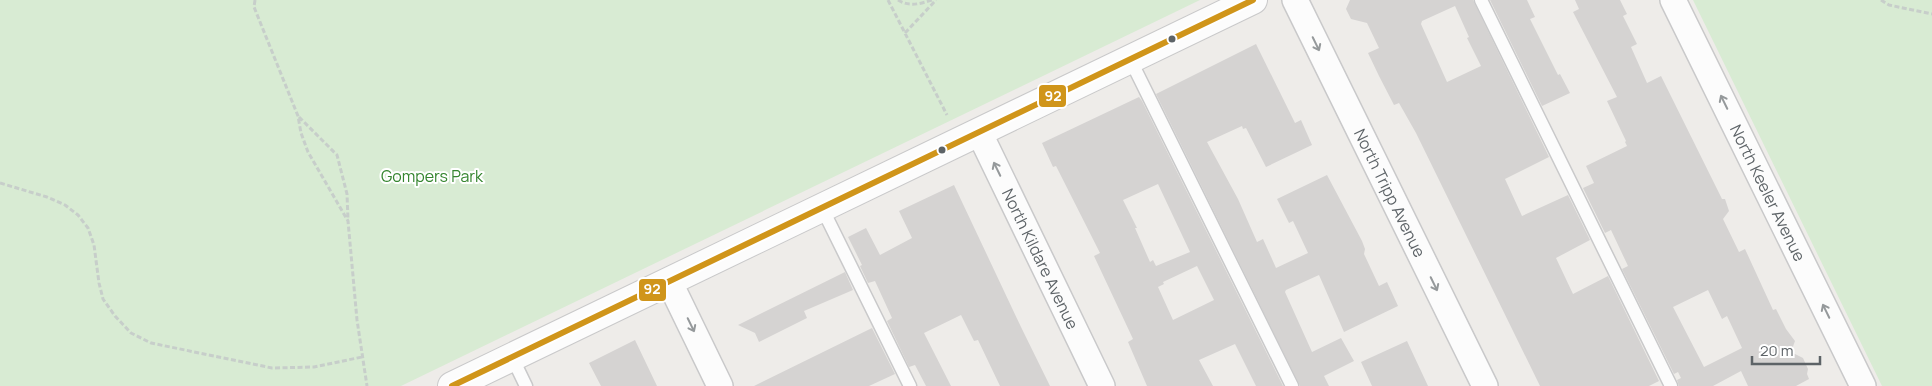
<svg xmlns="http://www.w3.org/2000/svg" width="1932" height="386" font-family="Manrope,sans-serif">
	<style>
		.green { fill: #d8ebd3 }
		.building { fill: #d5d3d2; fill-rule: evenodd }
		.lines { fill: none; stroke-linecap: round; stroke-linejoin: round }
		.lane-casing { stroke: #c9c9ca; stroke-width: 15 }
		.street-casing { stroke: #c9c9ca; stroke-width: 28 }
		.secondary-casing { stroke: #c9c9ca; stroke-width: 30 }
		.path { stroke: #c7ceca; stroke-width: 3; stroke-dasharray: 5 2.5; stroke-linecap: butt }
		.lane { stroke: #fcfcfc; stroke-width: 12 }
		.street { stroke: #fcfcfc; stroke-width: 25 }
		.secondary { stroke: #fcfcfc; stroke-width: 28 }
		.bus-1-casing { stroke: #fff; stroke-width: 10 }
		.bus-1 { stroke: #d0951a; stroke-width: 6 }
		.oneway { stroke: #95999b }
		.bus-dot { fill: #5d6367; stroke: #fff; stroke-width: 2 }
		.labels { text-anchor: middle; stroke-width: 4; stroke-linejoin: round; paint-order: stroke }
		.park-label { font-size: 16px; fill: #35852f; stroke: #fff }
		.street-label { font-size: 16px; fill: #5d6367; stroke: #fff }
		.line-badge { stroke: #fff; stroke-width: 2 }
		.badge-label { font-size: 14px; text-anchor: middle; font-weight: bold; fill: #fff }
	</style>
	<rect width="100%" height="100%" fill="#eeece9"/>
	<path class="green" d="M0,0H1200L401,386H0Z
		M1693,0H1932V386H1882Z"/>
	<path class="building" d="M1350,0H1473L1549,157L1505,179L1522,216L1568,195L1590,240L1556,258L1573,294L1608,276L1659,381L1649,386H1540L1416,133L1399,103L1394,105L1379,76L1368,53L1379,48L1367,23L1351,19L1346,9ZM1455,6L1469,37L1467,38L1481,66L1447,82L1421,24L1422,21Z
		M1490,0H1527L1535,17L1530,19L1558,75L1560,74L1570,93L1542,106Z
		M1575,0H1620L1627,14L1623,16L1637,44L1631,47L1647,83L1661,76L1722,199H1725L1729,211L1723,219L1739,252L1745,249L1773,310L1776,309L1786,329L1795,341L1791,352L1803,358L1808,369L1807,374L1809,379L1796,386H1748L1741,371L1713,386H1679L1677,380L1681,378L1678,372L1674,374L1622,269L1628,266L1611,230L1605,233L1583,188L1594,183L1586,166L1627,146L1625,142L1626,141L1607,101L1617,97L1573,12L1579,9ZM1708,290L1722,319L1727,316L1742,348L1704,367L1673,307Z
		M1256,44L1295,123L1301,120L1312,145L1266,167L1246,128L1243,129L1242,126L1207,142L1238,199L1257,242L1263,239L1276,268L1308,253L1293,221L1289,223L1277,199L1327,175L1362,241L1365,249L1364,254L1379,286L1387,282L1398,306L1344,332L1319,275L1286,290L1285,292L1312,352L1341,338L1354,361L1324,376L1329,386H1300L1156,94Z
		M1139,97L1142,101L1283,386H1256L1235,344L1199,360L1213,386H1147L1128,342L1133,339L1094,256L1100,253L1056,166L1053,167L1042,143ZM1158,184L1190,252L1156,266L1153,260L1150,262L1135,228H1137L1123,200ZM1197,266L1214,300L1173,320L1158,287L1164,284L1163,282Z
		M954,185L1021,327L1050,386H1000L978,340L974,341L961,315L924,333L951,386H926L915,365L909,367L887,321L892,318L875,281L868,283L860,266L862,265L848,237L866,228L880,255L912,238L899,211Z
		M845,272L853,290L804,311L807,318L759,342L755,333L738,325Z
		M872,328L895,374L869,386H754Z
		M635,340L657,386H601L589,363Z
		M1407,341L1428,386H1372L1361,362Z"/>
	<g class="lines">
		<g class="lane-casing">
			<path id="lane" d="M1481,0L1671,386
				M1130,59L1292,386
				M822,208L910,386
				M512,357L526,386"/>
		</g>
		<g class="street-casing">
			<g id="street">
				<path id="s1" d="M1295,0L1485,386"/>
				<path id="s2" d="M1673,0L1863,386"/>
				<path id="s3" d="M979,132L1102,386"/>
				<path d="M669,281L720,386"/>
			</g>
		</g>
		<g class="secondary-casing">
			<path id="secondary" d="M452,386L1253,0"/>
		</g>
		<path class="path" d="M255,0L254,7L298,116L301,133L308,152L348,221L357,320L367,386
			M888,0L947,115
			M898,0C909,7 920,4 932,0
			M1881,0L1889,5L1932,14
			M905,33L936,0
			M299,117L337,155L347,194L348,220
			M0,183L47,197L65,205L78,215L88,228L94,245L99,283L103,299L115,316L131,333L151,343L272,368L314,367L362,357"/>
		<use href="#lane" class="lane"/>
		<use href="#street" class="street"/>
		<use href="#secondary" class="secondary"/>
		<g class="bus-1-casing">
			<path id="bus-1" d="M452,386L1253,0"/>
		</g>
		<use href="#bus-1" class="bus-1"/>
	</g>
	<defs><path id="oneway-shaft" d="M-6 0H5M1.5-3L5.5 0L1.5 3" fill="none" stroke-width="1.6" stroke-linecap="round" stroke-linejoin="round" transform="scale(1.25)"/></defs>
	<g class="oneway">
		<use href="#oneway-shaft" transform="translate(1316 44) rotate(64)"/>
		<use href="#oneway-shaft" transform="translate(1724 102) rotate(-116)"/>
		<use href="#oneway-shaft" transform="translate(997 169) rotate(-116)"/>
		<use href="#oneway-shaft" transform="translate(1434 284) rotate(64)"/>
		<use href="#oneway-shaft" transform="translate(1826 311) rotate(-116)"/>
		<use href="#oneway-shaft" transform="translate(691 325) rotate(64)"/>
	</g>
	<g class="bus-dot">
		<circle cx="1172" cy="39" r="4.5"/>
		<circle cx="942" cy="150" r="4.5"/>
	</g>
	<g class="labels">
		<g class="park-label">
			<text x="432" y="182">Gompers Park</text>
		</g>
		<g class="street-label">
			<text dy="6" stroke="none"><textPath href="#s1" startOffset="215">North Tripp Avenue</textPath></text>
			<text dy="6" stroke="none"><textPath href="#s2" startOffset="215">North Keeler Avenue</textPath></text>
			<text dy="6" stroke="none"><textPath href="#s3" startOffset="141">North Kildare Avenue</textPath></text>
		</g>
	</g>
	<g class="line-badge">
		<rect x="1038" y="84" width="29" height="24" rx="5" fill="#d0951a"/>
		<rect x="638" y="278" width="29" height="24" rx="5" fill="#d0951a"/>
	</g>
	<g class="badge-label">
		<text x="1053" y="101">92</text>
		<text x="652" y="294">92</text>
	</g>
	<path d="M1752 356v8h68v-8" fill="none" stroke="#5d6367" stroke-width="2.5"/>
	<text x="1760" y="356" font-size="15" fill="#5d6367" stroke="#ffffff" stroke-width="4" paint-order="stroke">20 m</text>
</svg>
